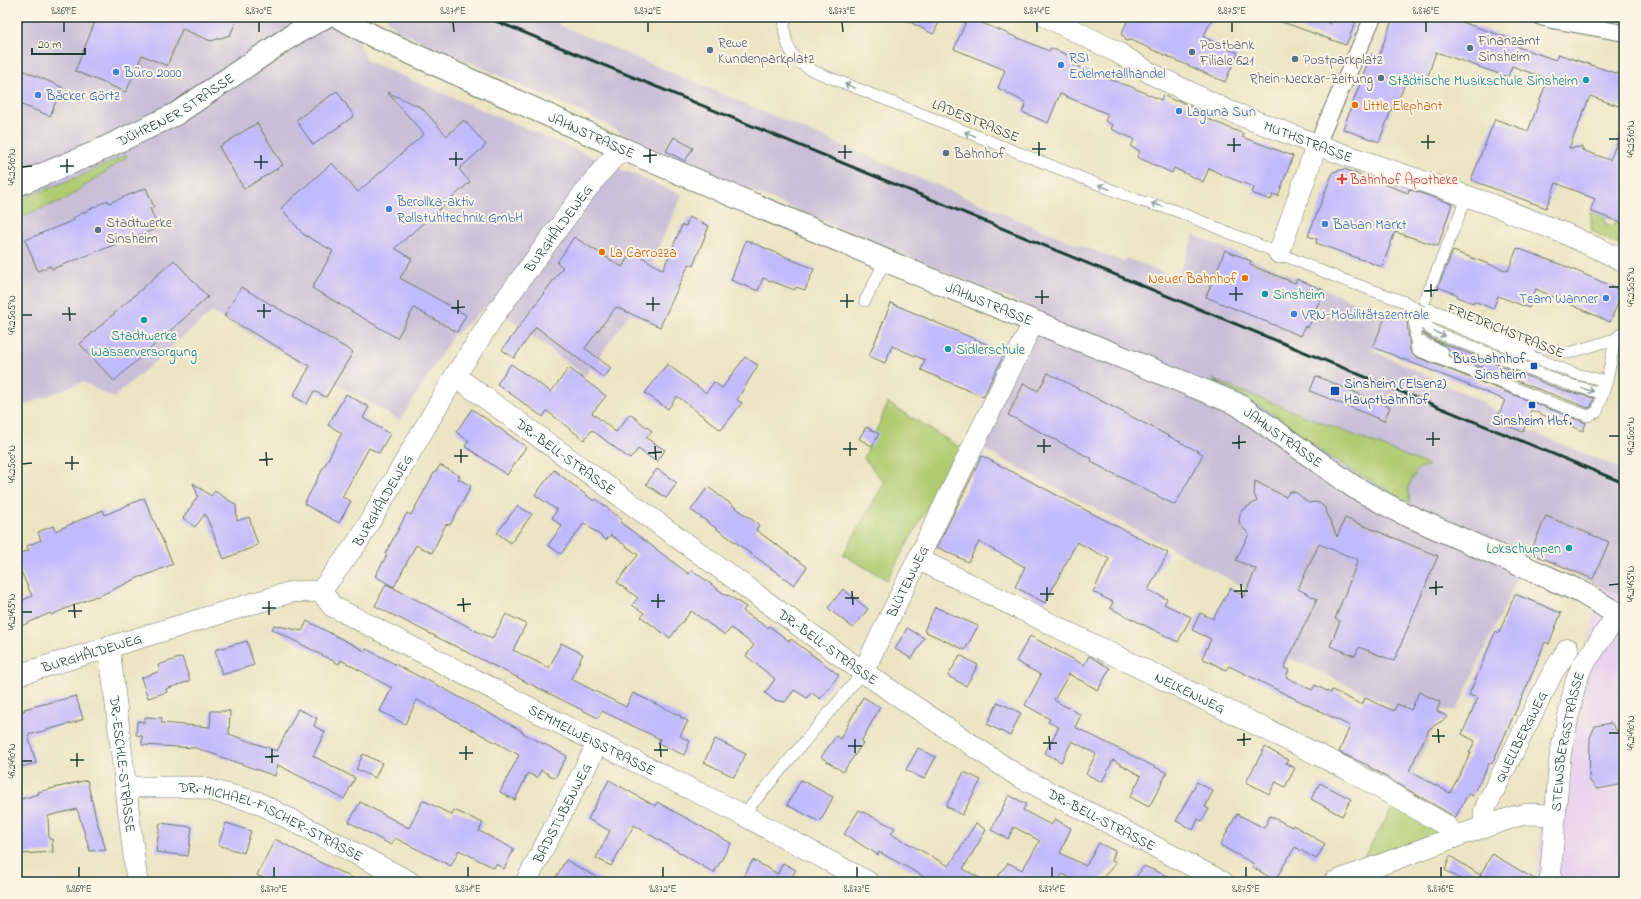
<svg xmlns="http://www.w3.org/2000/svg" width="1641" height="899" font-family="'Indie Flower',sans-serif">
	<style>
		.built { fill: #e8d2ee }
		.industrial { fill: #c9bfd7 }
		.green { fill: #b0cc72; stroke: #688453 }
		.building { fill: #c3bafc }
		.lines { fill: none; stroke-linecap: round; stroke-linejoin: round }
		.service-casing { stroke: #677766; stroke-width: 12 }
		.pedestrian-casing { stroke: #677766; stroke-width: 18 }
		.minor-casing { stroke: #677766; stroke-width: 22 }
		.tertiary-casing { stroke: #677766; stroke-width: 24 }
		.secondary-casing { stroke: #677766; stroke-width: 24 }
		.service { stroke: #fff; stroke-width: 11 }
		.pedestrian { stroke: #fff; stroke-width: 16 }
		.minor { stroke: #fff; stroke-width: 21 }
		.tertiary { stroke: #fff; stroke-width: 22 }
		.secondary { stroke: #fff; stroke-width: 22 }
		.rail { stroke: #1f3d34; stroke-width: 3 }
		.oneway { stroke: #8f9e9a }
		.ticks { fill: none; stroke: #1f3d34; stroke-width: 1.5 }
		.service-dot { fill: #5c6f8a; stroke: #fcf5e5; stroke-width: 1.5 }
		.shop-dot { fill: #3f7fe0; stroke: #fcf5e5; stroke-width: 1.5 }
		.culture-dot { fill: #0f9aa8; stroke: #fcf5e5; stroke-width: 1.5 }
		.food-dot { fill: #e8710a; stroke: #fcf5e5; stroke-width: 1.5 }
		.health-dot { fill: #e0444e; stroke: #fcf5e5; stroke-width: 1.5 }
		.transit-dot { fill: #1a4fb4; stroke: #fcf5e5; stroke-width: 1.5 }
		.labels { text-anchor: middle; stroke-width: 4; stroke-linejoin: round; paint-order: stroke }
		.service-label { font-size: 14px; fill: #4e5e75; stroke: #fcf5e5; text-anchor: start }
		.shop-label { font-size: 14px; fill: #366cbe; stroke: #fcf5e5; text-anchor: start }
		.culture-label { font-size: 14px; fill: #0d838f; stroke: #fcf5e5; text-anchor: end }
		.food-label { font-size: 14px; fill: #c56008; stroke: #fcf5e5; text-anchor: start }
		.street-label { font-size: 14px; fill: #1f3d34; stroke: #fcf5e5 }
		.health-label { font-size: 14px; fill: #be3a42; stroke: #fcf5e5; text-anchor: start }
		.transit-label { font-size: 14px; fill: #164399; stroke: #fcf5e5; text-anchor: end }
		.neatline { fill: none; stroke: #1f3d34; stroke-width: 1.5 }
		.ticks-label { font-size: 10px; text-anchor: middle; fill: #1f3d34 }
	</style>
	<rect width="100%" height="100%" fill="#fcf5e5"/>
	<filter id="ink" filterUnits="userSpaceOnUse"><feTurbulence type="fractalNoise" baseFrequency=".025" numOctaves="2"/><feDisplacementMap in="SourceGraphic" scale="8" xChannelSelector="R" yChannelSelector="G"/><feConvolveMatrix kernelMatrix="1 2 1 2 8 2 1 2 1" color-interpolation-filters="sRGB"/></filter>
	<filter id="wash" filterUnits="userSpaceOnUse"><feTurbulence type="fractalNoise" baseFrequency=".012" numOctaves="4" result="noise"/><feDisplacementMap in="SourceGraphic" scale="16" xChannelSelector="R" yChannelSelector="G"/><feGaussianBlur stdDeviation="0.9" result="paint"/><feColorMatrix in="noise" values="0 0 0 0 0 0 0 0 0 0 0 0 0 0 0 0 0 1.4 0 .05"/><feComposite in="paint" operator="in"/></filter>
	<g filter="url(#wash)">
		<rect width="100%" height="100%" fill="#ece4c3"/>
		<path class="built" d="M1602,586L1624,597V882H1537L1541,824Z"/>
		<path class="industrial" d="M17,17H348L367,61L682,195L627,318L585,376L489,303L456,335L454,334L400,421L212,312L113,398L83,382L19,407L21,413L17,427Z
			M387,17H559V25L1066,240L1124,262L1126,258L1177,278L1194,235L1386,315L1372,350L1481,401L1499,414L1528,425L1526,429L1624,470V597L1528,555L1457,710H1441L1406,792L1361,770L1391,705L1229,630L1246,588L979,447L1037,310L674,159L575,109L400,32L388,21Z"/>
		<path class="green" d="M126,155L127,157L64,200L17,218V201L90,172Z
			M1590,211L1606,217L1604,223L1613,226L1616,221L1624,224V248L1592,231Z
			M1211,379L1429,465L1418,469L1408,487L1410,503L1329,457L1274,414Z
			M888,403L961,448L887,580L843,555L884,483L864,458Z
			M1394,805L1447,831L1362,860Z"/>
		<g id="blocks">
			<path class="building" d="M97,17H238L230,35L211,41L182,29L167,66L142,55L126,92L75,71Z
				M900,17H942L933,34Z
				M968,17L1049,51L1051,48L1075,58L1072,64L1127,86V85L1161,100L1163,95L1175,101L1178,100L1202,113L1201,116L1244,134L1242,137L1293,156L1278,196L1273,194L1271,200L1252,193L1254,187L1222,175L1209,168L1203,182L1174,168L1172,173L1137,157L1140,151L1131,147L1134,139L1111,129L1113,125L1105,121L1108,114L1060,94L1048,123L1022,112L1026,103L998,88L1005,70L954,49Z
				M1129,17H1213L1203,37L1238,53L1225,82L1131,40L1126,41L1125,37L1121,35Z
				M1274,17H1315L1331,24L1333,17H1358L1346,45L1274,19Z
				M1393,17H1447L1520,42L1518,47L1556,60L1558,54L1624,76V108L1590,96L1569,148L1582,147V150L1610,160L1624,126V224L1590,211L1595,199L1556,183L1546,208L1471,180L1495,119L1528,131L1548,79L1531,73L1512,66L1508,77L1436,52L1426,82L1408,76L1398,101L1395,100L1379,142L1343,129L1368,62L1372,54L1379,56Z
				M22,70L62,87L50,116L17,103V82Z
				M337,91L354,116L313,145L296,120Z
				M387,92L422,108L447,136L464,120L486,145L459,169L470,182L395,248L412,259L400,278L466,315L457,332L414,308L397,338L312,288L333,251L303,234L281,208L332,163L358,192L424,134Z
				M257,123L283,165L244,189L219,147Z
				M674,137L693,148L685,161L666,151Z
				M1344,169L1408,193L1409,189L1452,204L1438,246L1395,232L1382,267L1316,243L1317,239L1308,236L1333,172Z
				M146,188L154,207L150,208L158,228L52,269L50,266L38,271L25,240L74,220L73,218L108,200L109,203Z
				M689,217L709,226L693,266L689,264L660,327L616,307L585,348L611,368L604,378L536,327L514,358L502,350L563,267L557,263L574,237L622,267L632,251L663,270L682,225L686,226Z
				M746,240L814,269L805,290L796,287L795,290L763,278L758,291L731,280Z
				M1517,248L1565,266L1623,291L1610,322L1536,289L1529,308L1498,296L1493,309L1474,301L1473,303L1457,297L1458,295L1438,287L1453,251L1508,271Z
				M1225,250L1251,261L1250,265L1295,283L1297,279L1324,290L1308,328L1305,326L1301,336L1206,297Z
				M174,260L208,297L114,381L80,344Z
				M241,287L353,352L326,397L314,391L307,404L293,396L310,366L224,316Z
				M891,303L1005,352L983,397L921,370L925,360L892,346L885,363L869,356Z
				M1387,313L1407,321L1410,351L1414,356L1586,423L1583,431L1531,410L1523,432L1496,421L1505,400L1373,347Z
				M1423,332L1432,339L1562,390L1594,398L1591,407L1588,408L1449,355L1448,348L1423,334Z
				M745,357L758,365L737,400L742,403L721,430L677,396L668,409L645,393L667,364L706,393L714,382L722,388Z
				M511,364L551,392L569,368L606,396L592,413L616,432L630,414L652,431L646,438L665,450L657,462L638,449L630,459L592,430L584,440L547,411L543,417L497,384Z
				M1048,373L1203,454L1175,505L1091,462L1092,459L1008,415L1024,383L1038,391Z
				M1316,376L1390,407L1384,421L1310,391Z
				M346,394L369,407L363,418L390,434L379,453L369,448L342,497L351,501L339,523L304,504L342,433L328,425Z
				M472,409L526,447L507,475L465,446L469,441L456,432Z
				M866,427L879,434L872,446L859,439Z
				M982,456L1168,553L1148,590L1167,599L1164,604L1191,617L1178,642L1110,608L1113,602L1093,592L1109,559L1077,542L1045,603L1015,587L1025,567L979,542L968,562L937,547Z
				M440,465L460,476L458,479L471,486L450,525L446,524L432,553L416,545L394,587L375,576L387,555L385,554L407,513L411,515L434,473H435Z
				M657,469L677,483L666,498L646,484Z
				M554,470L594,501L596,499L622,520L620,522L689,574L692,570L727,596L728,595L746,607L743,611L768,628L769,626L789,641L791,639L839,675L820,699L811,692L807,698L794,690L785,702L774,700L765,693L775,679L746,656L754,645L731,628L725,635L691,611L670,638L641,617L644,613L632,605L638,598L617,582L638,555L611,535L606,540L584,523L561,554L548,545L562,526L552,518L557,510L535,495Z
				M1255,481L1286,497L1290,491L1297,493L1308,503L1316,502L1321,504L1325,508L1337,537L1345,518L1438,556L1394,661L1359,647L1355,656L1330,646L1340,621L1335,619L1358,560L1319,544L1298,589L1317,599L1284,668L1289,670L1286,677L1312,690L1315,685L1331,693L1332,690L1362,705L1365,698L1394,711L1397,704L1411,710L1419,692L1440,702L1437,711L1448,717L1429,729L1409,771L1450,793L1471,753H1469L1475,741L1462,734L1478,698L1469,695L1491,642L1496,631L1499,633L1515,594L1561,613L1549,644L1545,642L1527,686L1492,764L1490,762L1472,796L1468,794L1455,818L1450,814L1369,767V766L1339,752L1350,726L1229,666L1226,670L1202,658L1211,639L1192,630L1200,613L1213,619L1230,588L1244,596L1256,569L1236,560L1249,534L1241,526L1239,521L1240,515L1242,510L1257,501L1254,494Z
				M193,483L211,496L215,491L236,505L237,521L249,517L258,545L224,559L205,514L195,527L183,518L198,496Z
				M708,487L759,525L756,530L807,567L794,585L691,510Z
				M144,498L173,564L142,577V576L97,597L96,596L51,615L50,613L17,628V603L32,596L17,563V555L29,550L27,546L41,540L38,532L53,526L55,531L103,510L105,515Z
				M517,506L532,514L511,543L497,533Z
				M1546,516L1609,542L1593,579L1530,553Z
				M386,584L492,639L506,614L526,624L513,650L549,668L561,643L583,654L571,679L626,707L633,693L681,716L680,717L688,721L680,736L690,741L684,755L658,743L660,739L602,711L598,718L375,606Z
				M843,589L868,609L853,628L828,608Z
				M935,607L978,626L965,650L924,631Z
				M307,621L365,651L366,649L422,678V677L522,731L521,732L567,756L555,778L541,770L537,778L528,773L515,800L500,792L519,755L417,700L405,724L380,711L392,688L341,660L339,664L272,629L274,625L302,631Z
				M907,628L924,638L912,659L895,649Z
				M1030,636L1084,665L1089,656L1110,668L1098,690L1069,674L1054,700L1081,715L1075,727L1167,773L1149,807L1130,797L1141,776L1113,760L1102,782L1086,774L1096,754L1072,741L1061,762L1045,753L1059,727L1048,722L1050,719L1025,705L1041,675L1016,661Z
				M247,641L254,665L222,675L215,650Z
				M960,655L978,665L966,686L948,676Z
				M182,657L190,681L166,689L167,692L148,698L141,678L160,671L158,665Z
				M76,696L83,719L76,722L28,735L36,763L17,768V711H25L24,709Z
				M863,697L880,707L861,742L863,743L843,772L821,757L836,736L840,739Z
				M998,702L1021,713L1010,736L987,724Z
				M298,709L317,718L314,726L325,732L313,756L355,778L344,799L278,765L275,776L196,748L142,745V736L136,735L137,721L145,722V717L162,718L161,723L210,727L211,711H230L229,734L277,751Z
				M1611,723L1617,731L1624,729V784L1597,789L1589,780L1590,738L1595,726Z
				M715,739L746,754L734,777L704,762Z
				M1265,747L1288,760L1286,763L1295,768L1285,787L1276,782L1269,794L1246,782Z
				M918,748L936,757L924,779L906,770Z
				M363,754L382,763L375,778L356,769Z
				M964,772L981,780L962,815L946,806Z
				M87,780L96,818L106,850L90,851L77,809L48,816L49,839H52L53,852L21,854L17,800L39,794L38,792Z
				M609,780L655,806L657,802L731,843L714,873L634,825L611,866L596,858L610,831L588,819Z
				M801,780L833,797L820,822L787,805Z
				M1197,782L1213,791L1205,807L1209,809L1202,821L1198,819L1193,830L1176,821Z
				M1320,783L1351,799L1342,816L1311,799Z
				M1009,795L1026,804L1023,810L1051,825L1055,819L1071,828L1060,853L1086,866L1099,843L1115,851L1112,861L1116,863L1099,882H1077L1063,874L1057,882H994L1008,863L1022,870L1040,841L1014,827L1008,839L991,830Z
				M423,800L452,815L454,810L483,823L479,831L514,849L504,869L496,864L494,868L459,850L451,866L395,838L391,845L349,822L360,802L409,828Z
				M859,810L895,828L891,834L949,866L976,823L986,830L963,869L987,882H934L879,852L878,855L844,834Z
				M1237,814L1264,828L1270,816L1292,827L1293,825L1325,844L1316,859L1295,847L1275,880L1252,867L1254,864L1220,845Z
				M160,823L192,827L188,856L156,852Z
				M226,823L251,831L244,853L218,845Z
				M275,839L305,855L361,882H271L257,875Z
				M1492,854L1538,881V882H1492L1480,875Z
				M1450,856L1480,875L1492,882H1465L1445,870Z
				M566,860L605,882H553Z
				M753,860L778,874L783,863L796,870L790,880L794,882H741Z
				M1144,866L1181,882H1132Z"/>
		</g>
	</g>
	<g filter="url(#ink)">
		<use href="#blocks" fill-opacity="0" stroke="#677766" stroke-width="1"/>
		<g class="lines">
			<g class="service-casing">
				<path id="service" d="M786,17C781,30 788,53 799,62C803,66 810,69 816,72L1140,201L1174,210L1341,279L1405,302L1430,316L1576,374L1607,381
					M1425,300L1467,196
					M865,301L885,261
					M1405,302C1408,307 1412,312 1413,317C1417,327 1415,339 1417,350L1558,405L1588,416L1597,412L1607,381L1615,339L1624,331
					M1429,309L1518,342L1569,353L1615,339
					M1413,316L1435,332L1564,383L1597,392L1605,383
					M1415,338L1429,346L1443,352
					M743,815L863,672"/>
			</g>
			<g class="pedestrian-casing">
				<path id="pedestrian" d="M1541,17L1552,20L1624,33
					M1317,144L1373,17"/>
			</g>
			<g class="minor-casing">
				<g id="minor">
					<path id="s1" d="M1047,17L1117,52L1150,73L1226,110L1342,154L1490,204L1566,234L1624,261"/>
					<path d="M1279,253L1317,144"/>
					<path id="s2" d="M455,376L863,672L1018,776L1223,882"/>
					<path id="s3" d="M918,559L1347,769L1444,824L1450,830L1453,838"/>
					<path id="s4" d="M321,591L332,606L598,743L743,815L868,882"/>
					<path id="s5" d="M109,646L137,882"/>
					<path id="s6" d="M863,672L1028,333"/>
					<path id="s7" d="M17,675L291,592L321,591L359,540L455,376L498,310L586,190L609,162L623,149"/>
					<path id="s8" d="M126,787H198L257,802L410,882"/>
					<path id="s9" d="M1485,827L1484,813L1487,804L1553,672L1568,649"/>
					<path id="s10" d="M526,882L598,743"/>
					<path d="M1334,882L1463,834L1517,816L1527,814L1555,815"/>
					<path id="s11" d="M1550,882L1560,756L1575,685L1581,668L1618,614"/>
				</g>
			</g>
			<g class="tertiary-casing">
				<g id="tertiary">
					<path id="s12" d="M339,17L375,37L623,149L927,278L1237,404L1354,487L1400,512L1581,592L1624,618"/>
				</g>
			</g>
			<g class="secondary-casing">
				<g id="secondary">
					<path id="s13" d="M17,185L92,154L176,114L291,36L325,17"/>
				</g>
			</g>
			<use href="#service" class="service"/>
			<use href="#pedestrian" class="pedestrian"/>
			<use href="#minor" class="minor"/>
			<use href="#tertiary" class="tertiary"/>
			<use href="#secondary" class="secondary"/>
			<path class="rail" d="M486,17L1624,483"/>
		</g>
		<defs><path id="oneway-shaft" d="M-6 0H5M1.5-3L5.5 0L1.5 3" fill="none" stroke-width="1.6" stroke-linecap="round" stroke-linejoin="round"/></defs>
		<g class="oneway">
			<use href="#oneway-shaft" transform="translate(850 86) rotate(-158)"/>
			<use href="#oneway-shaft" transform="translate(970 134) rotate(-158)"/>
			<use href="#oneway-shaft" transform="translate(1104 187) rotate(-159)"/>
			<use href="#oneway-shaft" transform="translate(1157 205) rotate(-163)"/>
			<use href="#oneway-shaft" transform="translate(1440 334) rotate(23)"/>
			<use href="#oneway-shaft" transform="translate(1588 390) rotate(15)"/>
		</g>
	</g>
	<path class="ticks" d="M64,22V32M259,22V32M453,22L454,32M648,22V32M842,22L843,32M1037,22V32M1232,22V32M1426,22V32M1428,135V149M1234,138V152M1609,139H1619M1039,142V156M1421,142H1435M845,145V159M1227,145H1241M650,149V163M1032,149H1046M456,152V166M838,152H852M261,155V169M643,156L657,155M67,159V173M449,159H463M254,162H268M60,166H74M22,167L32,166M1431,284V297M1236,287V301M1609,287H1619M1042,290V304M1424,291L1438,290M847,294V308M1229,294H1243M653,297V311M1035,297H1049M458,300V314M840,301H854M264,304V318M646,304H660M69,307L70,321M451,308L465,307M257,311H271M62,314H76M22,315H32M1433,432V446M1239,435V449M1609,436H1619M1044,439V453M1426,439H1440M850,442V456M1232,443L1246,442M655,446L656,460M1037,446H1051M461,449V463M843,449H857M266,452L267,466M648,453L662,452M72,456V470M454,456H468M259,460L273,459M65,463H79M22,464L32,463M1436,581V595M1241,584L1242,598M1609,585L1619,584M1047,587V601M1429,588L1443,587M852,591L853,605M1234,591H1248M658,594V608M1040,594H1054M463,598L464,612M845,598H859M269,601V615M651,601H665M74,604L75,618M457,605L471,604M262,608H276M68,611H82M22,612H32M1438,729L1439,743M1244,733V746M1609,733H1619M1049,736L1050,750M1432,736H1445M855,739V753M1237,740L1251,739M660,743L661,757M1043,743H1057M466,746V760M848,746H862M272,749V763M654,750H668M77,753V767M459,753H473M265,757L279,756M70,760H84M22,761H32M79,867V877M274,867V877M468,867V877M663,867V877M857,867V877M1052,867V877M1246,867V877M1441,867V877"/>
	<g class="service-dot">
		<circle cx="1470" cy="48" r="4"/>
		<circle cx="710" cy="50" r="4"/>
		<circle cx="1192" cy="52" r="4"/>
		<circle cx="1295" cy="59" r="4"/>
		<circle cx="1381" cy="78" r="4"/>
		<circle cx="946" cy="153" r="4"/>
		<circle cx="98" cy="230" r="4"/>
	</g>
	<g class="shop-dot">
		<circle cx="1061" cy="65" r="4"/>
		<circle cx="116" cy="72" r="4"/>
		<circle cx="38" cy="95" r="4"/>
		<circle cx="1179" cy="111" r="4"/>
		<circle cx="389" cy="209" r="4"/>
		<circle cx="1325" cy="224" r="4"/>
		<circle cx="1606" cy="298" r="4"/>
		<circle cx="1294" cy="314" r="4"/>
	</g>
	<g class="culture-dot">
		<circle cx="1586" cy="80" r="4"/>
		<circle cx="1265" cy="294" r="4"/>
		<circle cx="144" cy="320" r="4"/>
		<circle cx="948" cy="349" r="4"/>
		<circle cx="1569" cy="548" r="4"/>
	</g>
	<g class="food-dot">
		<circle cx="1355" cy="105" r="4"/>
		<circle cx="602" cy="252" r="4"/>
		<circle cx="1245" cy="278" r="4"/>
	</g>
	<path class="health-dot" d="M1340 173h4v4h4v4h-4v4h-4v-4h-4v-4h4z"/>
	<g class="transit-dot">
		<rect x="1530" y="362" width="8" height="8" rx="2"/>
		<rect x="1330" y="386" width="10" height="10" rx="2"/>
		<rect x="1528" y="401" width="8" height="8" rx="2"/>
	</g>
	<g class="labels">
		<g class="service-label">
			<text x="1478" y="45">Finanzamt<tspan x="1478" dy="16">Sinsheim</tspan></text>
			<text x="718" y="47">Rewe<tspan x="718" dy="16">Kundenparkplatz</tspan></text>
			<text x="1200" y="49">Postbank<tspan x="1200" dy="16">Filiale 621</tspan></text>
			<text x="1303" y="64">Postparkplatz</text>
			<text x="1373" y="83" text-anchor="end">Rhein-Neckar-Zeitung</text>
			<text x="954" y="158">Bahnhof</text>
			<text x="106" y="227">Stadtwerke<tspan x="106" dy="16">Sinsheim</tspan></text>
		</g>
		<g class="shop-label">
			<text x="1069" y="62">RSI<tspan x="1069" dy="16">Edelmetallhandel</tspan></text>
			<text x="124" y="77">Büro 2000</text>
			<text x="46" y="100">Bäcker Görtz</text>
			<text x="1187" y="116">Laguna Sun</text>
			<text x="397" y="206">Berollka-aktiv<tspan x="397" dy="16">Rollstuhltechnik GmbH</tspan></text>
			<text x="1333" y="229">Baban Markt</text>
			<text x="1598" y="303" text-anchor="end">Team Wanner</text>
			<text x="1302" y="319">VRN-Mobilitätszentrale</text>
		</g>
		<g class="culture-label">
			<text x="1578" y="85">Städtische Musikschule Sinsheim</text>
			<text x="1273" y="299" text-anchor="start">Sinsheim</text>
			<text x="144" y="340" text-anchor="middle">Stadtwerke<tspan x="144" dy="16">Wasserversorgung</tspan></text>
			<text x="956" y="354" text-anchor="start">Sidlerschule</text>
			<text x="1561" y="553">Lokschuppen</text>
		</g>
		<g class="food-label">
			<text x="1363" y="110">Little Elephant</text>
			<text x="610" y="257">La Carrozza</text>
			<text x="1237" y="283" text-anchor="end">Neuer Bahnhof</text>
		</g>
		<g class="street-label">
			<text dy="5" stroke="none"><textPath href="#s13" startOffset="176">DÜHRENER STRASSE</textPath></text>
			<text transform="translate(976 120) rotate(22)" y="5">LADESTRASSE</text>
			<text dy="5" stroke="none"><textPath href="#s12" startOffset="279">JAHNSTRASSE</textPath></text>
			<text dy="5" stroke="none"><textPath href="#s1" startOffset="290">MUTHSTRASSE</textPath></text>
			<text dy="5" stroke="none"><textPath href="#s7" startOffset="750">BURGHÄLDEWEG</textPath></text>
			<text dy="5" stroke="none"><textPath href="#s12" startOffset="711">JAHNSTRASSE</textPath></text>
			<text transform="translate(1506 330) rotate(22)" y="5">FRIEDRICHSTRASSE</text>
			<text dy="5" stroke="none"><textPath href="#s12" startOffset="1035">JAHNSTRASSE</textPath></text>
			<text dy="5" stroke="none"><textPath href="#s2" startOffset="137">DR.-BELL-STRASSE</textPath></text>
			<text dy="5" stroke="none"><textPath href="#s7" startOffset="426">BURGHÄLDEWEG</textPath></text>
			<text dy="5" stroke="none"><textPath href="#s6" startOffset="101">BLÜTENWEG</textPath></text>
			<text dy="5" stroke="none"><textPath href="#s2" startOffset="461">DR.-BELL-STRASSE</textPath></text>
			<text dy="5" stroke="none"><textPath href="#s7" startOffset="78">BURGHÄLDEWEG</textPath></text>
			<text dy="5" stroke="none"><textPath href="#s3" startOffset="303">NELKENWEG</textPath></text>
			<text dy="5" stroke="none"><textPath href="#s9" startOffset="99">QUELLBERGWEG</textPath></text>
			<text dy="5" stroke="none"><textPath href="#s4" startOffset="311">SEMMELWEISSTRASSE</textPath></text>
			<text dy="5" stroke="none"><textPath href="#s11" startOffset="142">STEINSBERGSTRASSE</textPath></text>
			<text dy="5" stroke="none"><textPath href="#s5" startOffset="119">DR.-ESCHLE-STRASSE</textPath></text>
			<text dy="5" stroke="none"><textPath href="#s10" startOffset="78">BADSTUBENWEG</textPath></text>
			<text dy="5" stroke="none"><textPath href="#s2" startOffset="785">DR.-BELL-STRASSE</textPath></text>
			<text dy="5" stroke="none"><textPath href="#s8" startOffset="152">DR.-MICHAEL-FISCHER-STRASSE</textPath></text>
		</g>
		<g class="health-label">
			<text x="1350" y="184">Bahnhof Apotheke</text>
		</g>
		<g class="transit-label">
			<text x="1526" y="363">Busbahnhof<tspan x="1526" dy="16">Sinsheim</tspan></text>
			<text x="1344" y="388" text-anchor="start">Sinsheim (Elsenz)<tspan x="1344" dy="16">Hauptbahnhof</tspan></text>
			<text x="1532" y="425" text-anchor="middle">Sinsheim Hbf.</text>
		</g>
	</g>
	<rect width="1641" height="899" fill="none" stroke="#fcf5e5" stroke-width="44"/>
	<path d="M32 48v6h53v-6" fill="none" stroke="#1f3d34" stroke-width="2"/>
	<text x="38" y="48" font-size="12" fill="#1f3d34" stroke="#fcf5e5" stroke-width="3" paint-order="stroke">20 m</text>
	<rect x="22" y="22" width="1597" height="855" class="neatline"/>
	<g class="ticks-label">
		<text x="64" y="14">8.869°E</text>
		<text x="259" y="14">8.870°E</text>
		<text x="453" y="14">8.871°E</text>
		<text x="648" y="14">8.872°E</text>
		<text x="842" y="14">8.873°E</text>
		<text x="1037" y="14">8.874°E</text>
		<text x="1232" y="14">8.875°E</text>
		<text x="1426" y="14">8.876°E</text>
		<text transform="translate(1630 139) rotate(-90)" y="4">49.2510°N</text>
		<text transform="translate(11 167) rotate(-90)" y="4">49.2510°N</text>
		<text transform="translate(1630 287) rotate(-90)" y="4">49.2505°N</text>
		<text transform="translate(11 315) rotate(-90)" y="4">49.2505°N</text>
		<text transform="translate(1630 436) rotate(-90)" y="4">49.2500°N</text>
		<text transform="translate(11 464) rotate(-90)" y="4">49.2500°N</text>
		<text transform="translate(1630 584) rotate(-90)" y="4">49.2495°N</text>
		<text transform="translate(11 612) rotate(-90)" y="4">49.2495°N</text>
		<text transform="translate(1630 733) rotate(-90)" y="4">49.2490°N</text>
		<text transform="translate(11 761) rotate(-90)" y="4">49.2490°N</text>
		<text x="79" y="892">8.869°E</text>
		<text x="274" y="892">8.870°E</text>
		<text x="468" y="892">8.871°E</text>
		<text x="663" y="892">8.872°E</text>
		<text x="857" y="892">8.873°E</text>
		<text x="1052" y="892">8.874°E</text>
		<text x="1246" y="892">8.875°E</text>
		<text x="1441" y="892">8.876°E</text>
	</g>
</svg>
